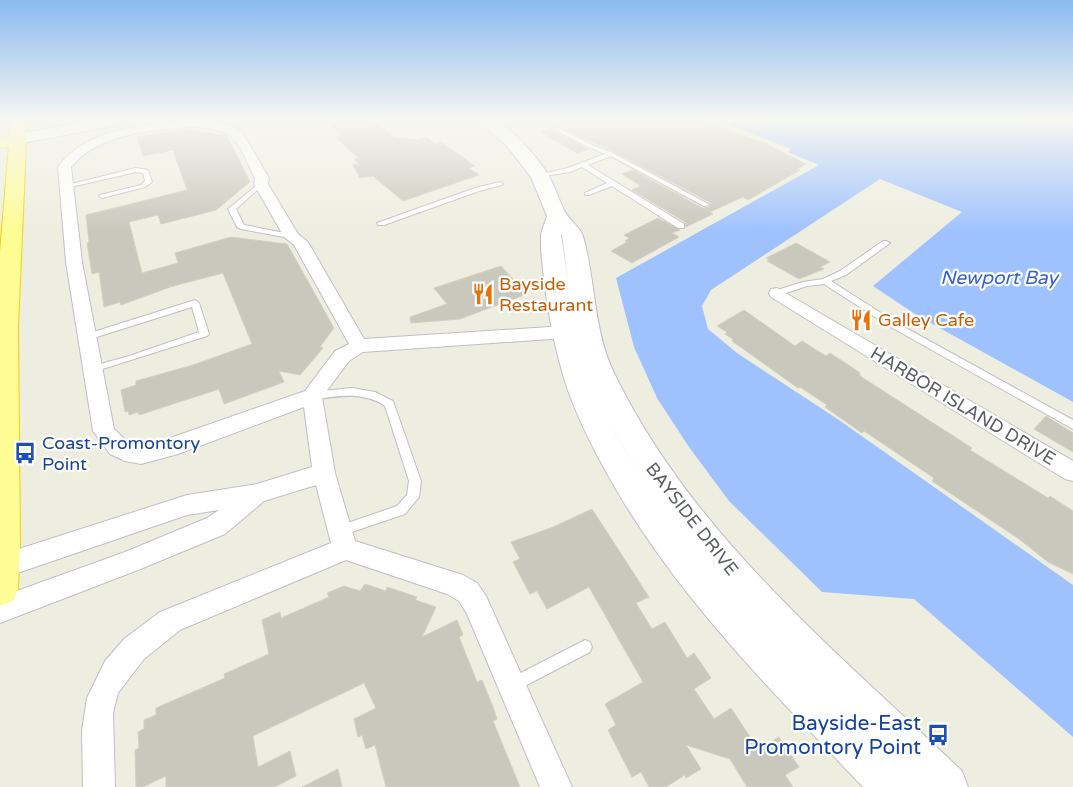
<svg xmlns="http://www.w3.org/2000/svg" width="1073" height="787" font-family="'Varela Round',sans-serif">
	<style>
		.water { fill: #9fc2ff }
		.building { fill: #c9c8bd; stroke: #d3d1be }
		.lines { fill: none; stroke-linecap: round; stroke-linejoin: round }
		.service-casing { stroke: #bebfc6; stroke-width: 2 }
		.minor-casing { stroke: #bebfc6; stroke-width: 2 }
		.secondary-casing { stroke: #bdbfc8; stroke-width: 2 }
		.primary-casing { stroke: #fff049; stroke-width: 2 }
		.trunk-casing { stroke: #eed300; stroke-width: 2 }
		.service { fill: #fff; fill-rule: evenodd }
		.minor { fill: #fff; fill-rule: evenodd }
		.secondary { fill: #fff; fill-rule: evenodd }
		.primary { fill: #fcffa4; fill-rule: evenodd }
		.trunk { fill: #fefc95; fill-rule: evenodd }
		.labels { text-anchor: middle; stroke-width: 4.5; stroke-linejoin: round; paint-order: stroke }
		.food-label { font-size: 18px; fill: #c56008; stroke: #fff; text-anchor: start }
		.street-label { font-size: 18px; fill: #595c63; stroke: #fff }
		.transit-label { font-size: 18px; fill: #164399; stroke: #fff; text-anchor: start }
		.water-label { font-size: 19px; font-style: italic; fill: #3762cd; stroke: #fff }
		.near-transit-label { font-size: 21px; fill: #164399; stroke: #fff; text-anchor: end }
	</style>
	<rect width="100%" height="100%" fill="#eeeee0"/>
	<path class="water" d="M719,121H1056L1073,125V402L918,316L873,286L962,212L880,179L711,290L702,306L708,329L737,353L839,420L1073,585V737L914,599L822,592L729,501L689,447L657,398L634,347L616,278L819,165L787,152L791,149Z"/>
	<path class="building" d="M326,121H373L394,137L419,140L426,137L435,144L441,142L475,166L469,168L479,175L403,201L373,176L360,178L353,165L359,163L354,159L359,158L335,137L342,135Z
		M542,121H705L766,144L806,164L797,169L800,170L748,200L743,197L710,212L713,214L686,227L685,222L632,190L641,186L622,174L633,170L703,208L710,207L711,203L601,145L591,142L556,124L552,126Z
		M189,129L227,136L250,182L216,210L161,224L158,215L129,222L142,273L178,263L175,253L231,237L287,244L334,328L320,347L323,348L300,375L279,371L284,382L224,404L219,389L139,415L138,412L129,415L128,411L125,412L121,390L136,385V381L193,365L252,344L223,273L170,287L121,305L120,302L104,307L99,272L92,274L87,243L89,242L86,215L187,190L173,150L143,156L137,137Z
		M551,129L552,131L589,149L577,153L541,132Z
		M658,218L680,230L672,233L679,237L632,263L611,251L627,242L625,241L629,238L624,235Z
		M796,243L830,262L820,267L824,269L799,279L767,261L770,260L766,258Z
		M501,266L527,294L460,319L411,323L410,317L447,304L434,288Z
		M744,310L795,346L802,341L826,356L830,353L859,372L860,376L972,448L970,450L1048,498L1050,496L1073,511V574L1048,562L1019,539L932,481L934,478L864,431L862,433L825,407L827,405L800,387L798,388L732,341L733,339L725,334L727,332L717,326Z
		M1046,416L1073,433V452L1034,429Z
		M592,509L649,597L636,603L652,629L665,622L687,658L694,653L711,678L694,689L714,719L731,708L756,746L761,742L764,746L779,737L799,767L785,775L793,787H747L730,759L686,745L701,769L686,778L685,775L666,787H649L641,772L632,777L608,730L616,725L605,704L643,682L589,587L547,609L537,591L530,594L513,562L520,559L511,542L551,528Z
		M365,584L386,591L387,587L417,597L415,600L436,607L422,637L457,620L463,635L459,637L477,682L482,680L493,707L497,719L493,721L520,787H386L375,745L366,749L362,735L358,737L354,719L376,708L364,683L253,736L258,767L290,751L296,776L275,787H166V776L143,787H136L135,750L139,748L138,732L144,729V720L156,715V708L225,678L224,674L269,654L262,620L280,612L281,618L329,597L327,593L344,586L360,591Z
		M338,769L342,787H302Z"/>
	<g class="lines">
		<g class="service-casing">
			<path id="service" d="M555,126L590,144L613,153L710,205L704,206L611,156L588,165L684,224V228H678L612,186L589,195H585V193L607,183L582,167L570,172L538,177V175L568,168L605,154L586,146L553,129L552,128Z
				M136,168L148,170L152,182L145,187L102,198L99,196L100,195L141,185L145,181L143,173L136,172L66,188L63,186Z
				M261,182L264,184L263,185L236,209L244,225L295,235V239L241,229L237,227L228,209Z
				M500,182L503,184L502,185L479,191L384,225H378L377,223L475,188Z
				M883,241H886L890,243L846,275L831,281L895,322L1073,420V429L889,326L824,284L807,286L777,296L773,293L774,291L803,282L823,279L840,271Z
				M195,300L199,303L209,334L207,336L93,372L90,371L88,369L90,367L129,356L199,332L192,307L87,340L84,339L82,337L84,335Z
				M352,388L375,392L393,401L421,481L419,497L405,514L340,536L336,535L334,531L336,527L397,506L407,495L409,481L385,406C363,391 337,396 312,400L307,396L312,392Z
				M585,640L590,642L592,647L590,652L517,690L512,692L507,690L505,685L507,680Z"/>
		</g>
		<g class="minor-casing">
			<path id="minor" d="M213,121L232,126L243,134L269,178L268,184L298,234L308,242L364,339L580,325L586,327L589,331L586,335L580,337L363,352L349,361L322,397L335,473L355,541L463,575L477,583L486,596L572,787H540L467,614L459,601L447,594L346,560L180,630L144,659L118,693L113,713L115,787H83L82,731L87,698L105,661L124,639L160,612L331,543L316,485L264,501L225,534L138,570L0,623V597L125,552L207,518L219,510L187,515L0,579V555L187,495L257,484L312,467L304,407L178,454L141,464L125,461L110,454L93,431L66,262L58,167C88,124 165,121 213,121ZM191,127C238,129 236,139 255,178L254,184L284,237L294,245L349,344L335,351L305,391L150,445H131L114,429L82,262L71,167C98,134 150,130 191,127Z
				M777,288L1073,461V481L1065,479L771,297L769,293L771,289Z"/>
		</g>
		<g class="secondary-casing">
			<path id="secondary" d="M86,121H121L113,126L17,144L11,143L9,139L11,135L17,134Z
				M478,121C483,121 490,120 495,121C510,125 543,164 550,178C556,189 559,201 565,212C570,221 580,227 583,236C596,282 593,331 615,375C693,535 835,650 962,771L968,787H863C768,687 670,590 604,468C586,435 569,400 560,364C550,327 544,286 541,248V234L547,216L531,177L506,145ZM561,234L562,235L568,280ZM612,428L650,491L614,431Z"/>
		</g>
		<g class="primary-casing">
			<path id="primary" d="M17,134L23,135L25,139L23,143L0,148V138Z"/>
		</g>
		<g class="trunk-casing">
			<path id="trunk" d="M11,121H27L18,327L20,543L18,589L13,601L0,606V252Z"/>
		</g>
		<use href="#service" class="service"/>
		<use href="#minor" class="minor"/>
		<use href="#secondary" class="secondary"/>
		<use href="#primary" class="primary"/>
		<use href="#trunk" class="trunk"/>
	</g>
	<linearGradient id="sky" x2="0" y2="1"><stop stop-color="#8bbaf1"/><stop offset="0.52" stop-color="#f7f7f1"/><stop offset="1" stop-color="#f7f7f1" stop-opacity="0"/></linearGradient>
	<rect width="1073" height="231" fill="url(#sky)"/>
	<defs>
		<g id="restaurant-bare" transform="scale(1.725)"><path d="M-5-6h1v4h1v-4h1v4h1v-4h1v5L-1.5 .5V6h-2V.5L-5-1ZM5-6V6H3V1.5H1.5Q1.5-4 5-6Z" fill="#e8710a" stroke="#fff" stroke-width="2.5" paint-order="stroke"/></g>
		<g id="bus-bare" transform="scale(1.725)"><path d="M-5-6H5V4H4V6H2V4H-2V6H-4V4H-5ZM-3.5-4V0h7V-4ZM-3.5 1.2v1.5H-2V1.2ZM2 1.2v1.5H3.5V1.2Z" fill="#1a4fb4" stroke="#fff" stroke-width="2.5" paint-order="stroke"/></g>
	</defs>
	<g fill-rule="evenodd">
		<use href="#restaurant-bare" x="483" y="294"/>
		<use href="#restaurant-bare" x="861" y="320"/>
		<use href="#bus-bare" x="25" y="453"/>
		<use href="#bus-bare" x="938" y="735"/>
	</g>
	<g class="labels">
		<g class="food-label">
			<text x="499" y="290">Bayside<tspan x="499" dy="21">Restaurant</tspan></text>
			<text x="878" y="326">Galley Cafe</text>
		</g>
		<g class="street-label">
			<text transform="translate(963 406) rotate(31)" y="6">HARBOR ISLAND DRIVE</text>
			<text transform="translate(692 519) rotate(52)" y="6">BAYSIDE DRIVE</text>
		</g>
		<g class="transit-label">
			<text x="42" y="449">Coast-Promontory<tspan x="42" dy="21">Point</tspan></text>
		</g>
		<g class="water-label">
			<text x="999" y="284">Newport Bay</text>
		</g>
		<g class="near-transit-label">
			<text x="921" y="730">Bayside-East<tspan x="921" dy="24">Promontory Point</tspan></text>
		</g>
	</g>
</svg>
